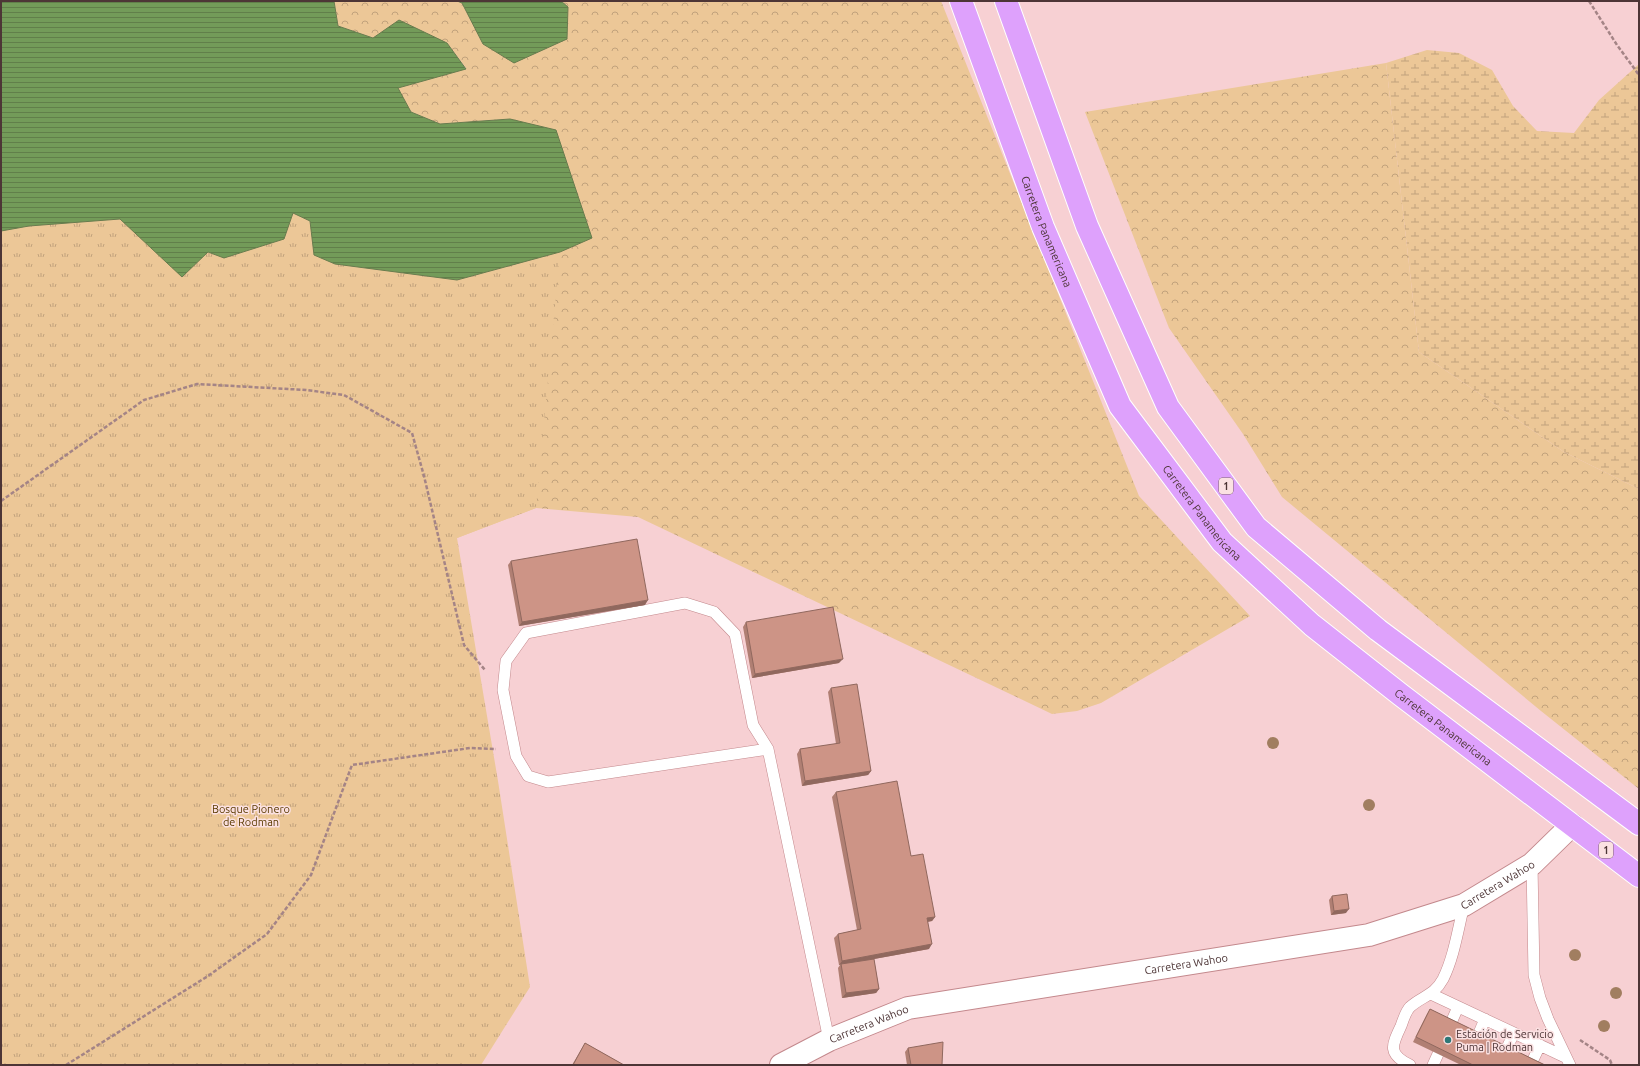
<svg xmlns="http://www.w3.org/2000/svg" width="1640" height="1066" font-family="Ubuntu,sans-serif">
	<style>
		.forest { fill: url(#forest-crowns) }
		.wetland { fill: url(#wetland-marsh) }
		.park { fill: url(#park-tufts) }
		.water { fill: url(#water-rules); stroke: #687c4e }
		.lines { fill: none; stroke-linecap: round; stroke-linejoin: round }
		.lane-casing { stroke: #c3888c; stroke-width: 12 }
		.street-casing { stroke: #c3888c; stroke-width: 24 }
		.highway-casing { stroke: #fff; stroke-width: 24 }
		.path { stroke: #a48486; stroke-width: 2.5; stroke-dasharray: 4 2; stroke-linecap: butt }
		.lane { stroke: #fff; stroke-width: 11 }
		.street { stroke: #fff; stroke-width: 22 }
		.highway { stroke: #dea1fc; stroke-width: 22 }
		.tree { fill: #a17e60 }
		.wall { fill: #b07f73 }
		.shaded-wall { fill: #90685e }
		.building { fill: #cd9486; stroke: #90685e }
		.poi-dot { fill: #2e7877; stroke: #fbe1e2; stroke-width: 1.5 }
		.labels { text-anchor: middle; stroke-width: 3; stroke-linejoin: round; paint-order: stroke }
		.shield { fill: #fbe1e2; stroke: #81696a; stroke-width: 1 }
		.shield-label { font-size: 10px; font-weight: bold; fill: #4d3536 }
		.street-label { font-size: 11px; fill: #4d3536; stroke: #fbe1e2 }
		.park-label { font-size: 11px; fill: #5b3b01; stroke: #fbe1e2 }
		.poi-label { font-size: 11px; fill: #4d3536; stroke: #fbe1e2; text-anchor: start }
	</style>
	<defs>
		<pattern id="forest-crowns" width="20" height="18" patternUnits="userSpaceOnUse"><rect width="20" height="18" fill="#ecc797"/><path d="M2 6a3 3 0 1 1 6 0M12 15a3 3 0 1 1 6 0" fill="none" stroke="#c1a27c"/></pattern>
		<pattern id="wetland-marsh" width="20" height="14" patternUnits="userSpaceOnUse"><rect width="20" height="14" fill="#ecc797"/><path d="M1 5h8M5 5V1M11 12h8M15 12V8" fill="none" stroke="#c1a27c"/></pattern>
		<pattern id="park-tufts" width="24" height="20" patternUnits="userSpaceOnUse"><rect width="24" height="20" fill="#ecc797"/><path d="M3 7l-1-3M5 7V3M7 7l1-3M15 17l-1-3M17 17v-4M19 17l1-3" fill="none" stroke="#c1a27c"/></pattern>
		<pattern id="water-rules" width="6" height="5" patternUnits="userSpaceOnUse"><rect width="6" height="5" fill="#739b59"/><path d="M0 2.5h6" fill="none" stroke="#617f4a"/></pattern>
	</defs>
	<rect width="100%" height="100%" fill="#f7d0d3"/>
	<path class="forest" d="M334,1H457L462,3L483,44L568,7L561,1H941L1139,496L1250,616L1101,703L1077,711L1052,714L638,517L536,508L457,538L1,231L510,119L440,124L411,112L397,88L466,68L447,43L373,38L338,26Z
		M1386,63L1419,352L1564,452L1639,489V789L1541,711L1282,497L1243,434L1169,328L1085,112Z"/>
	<path class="wetland" d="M1427,50L1459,53L1492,70L1513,106L1537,131L1574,133L1599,100L1639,64V489L1564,452L1419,352L1386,63Z"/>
	<path class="park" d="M293,213L310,221L314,255L335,264L457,280L560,252L536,508L457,538L498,781L530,987L481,1065H1V231L29,226L120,219L182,277L208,252Z"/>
	<path class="water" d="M1,1H334L338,26L373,38L399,20L447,43L466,69L398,88L411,112L440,124L510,119L556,130L592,238L560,252L457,280L335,264L314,255L310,221L293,213L284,239L224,258L208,252L182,277L120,219L29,226L1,231Z
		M457,1H561L568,7L567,39L514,63L483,44L462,3Z"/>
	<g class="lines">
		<g class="lane-casing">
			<path id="lane" d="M768,749L548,782L528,776L516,756L503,690L506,661L526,633L685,603L714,612L735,634L753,725L768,749L829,1040
				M1532,864L1534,975L1540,998L1548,1019L1570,1065
				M1431,994L1565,1057
				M1450,1025L1458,1007
				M1477,1038L1485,1019
				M1505,1052L1514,1033
				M1531,1064L1540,1045
				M1410,1065C1387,1054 1392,1045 1401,1026C1403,1020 1406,1011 1410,1007C1422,996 1434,996 1443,979C1454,957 1458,929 1464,905
				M1433,1065L1438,1054"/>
		</g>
		<g class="street-casing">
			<g id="street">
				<path id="s1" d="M781,1065L829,1040L908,1008L1369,935L1464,905L1532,864L1572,825"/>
			</g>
		</g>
		<g class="highway-casing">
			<g id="highway">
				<path id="s2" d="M961,1L1043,227L1120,406L1222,542L1312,625L1401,695L1639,876"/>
				<path d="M1006,1L1087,226L1168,407L1256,527L1378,630L1639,824"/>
			</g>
		</g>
		<path class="path" d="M1589,1L1617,45L1639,75
			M1,501L144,400L197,384L306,390L344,395L412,433L424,476L464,645L485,670
			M1580,1040L1610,1060L1612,1065
			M66,1065L208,976L267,934L311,875L352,765L470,748L496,749"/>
		<use href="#lane" class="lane"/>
		<use href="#street" class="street"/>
		<use href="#highway" class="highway"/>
	</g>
	<g class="tree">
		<circle cx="1273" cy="743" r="6"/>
		<circle cx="1369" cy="805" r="6"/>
		<circle cx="1575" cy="955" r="6"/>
		<circle cx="1616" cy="993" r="6"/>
		<circle cx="1604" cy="1026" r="6"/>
	</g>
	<path class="wall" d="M511,561L645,605L519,626L508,565Z
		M746,622L839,663L752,678L743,627Z
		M831,688L871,771L868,775L802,786L797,754L800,749L836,744L828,692Z
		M836,792L911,856L935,917L932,921L928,922L929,949L874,959L879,989L876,993L842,998L838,968L840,965H839L834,938L838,934L857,930L832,797Z
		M1332,896L1346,913L1331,915L1329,900Z
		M1430,1009L1545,1065H1461L1413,1042L1427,1014Z
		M585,1043L624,1065H572Z
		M908,1048L942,1065H907L905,1052Z"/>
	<path class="shaded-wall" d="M648,600L645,605L519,626L522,622Z
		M843,659L839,663L752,678L755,674Z
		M871,771L868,775L802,786L805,781Z
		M1349,909L1346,913L1331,915L1334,911Z
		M935,917L932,921L924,922L927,918Z
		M932,944L929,949L841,965V964L839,965L842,961Z
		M879,989L876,993L842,998L846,993Z"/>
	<path class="building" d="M637,539L648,600L522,622L511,561Z
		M833,607L843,659L755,674L746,622Z
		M857,684L871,771L805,781L800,749L840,743L831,688Z
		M897,781L911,856L923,854L935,917L927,918L932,944L842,961L838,934L861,929L836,792Z
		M1347,894L1349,909L1334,911L1332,896Z
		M874,959L879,989L846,993L841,964Z
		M1430,1009L1545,1065H1473L1416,1037Z
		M943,1042L942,1065H911L908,1048Z
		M585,1043L624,1065H573Z"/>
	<circle class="poi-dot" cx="1448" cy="1040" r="4"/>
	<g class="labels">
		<g class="shield">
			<rect x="1219" y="478" width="14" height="16" rx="3"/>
			<rect x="1599" y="842" width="14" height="16" rx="3"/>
		</g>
		<g class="shield-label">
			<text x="1226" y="490">1</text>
			<text x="1606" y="854">1</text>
		</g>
		<g class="street-label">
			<text dy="4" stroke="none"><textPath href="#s2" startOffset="246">Carretera Panamericana</textPath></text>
			<text dy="4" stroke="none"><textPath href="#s2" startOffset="570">Carretera Panamericana</textPath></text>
			<text dy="4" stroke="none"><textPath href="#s2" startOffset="894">Carretera Panamericana</textPath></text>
			<text dy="4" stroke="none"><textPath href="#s1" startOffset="745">Carretera Wahoo</textPath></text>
			<text dy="4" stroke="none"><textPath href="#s1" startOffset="421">Carretera Wahoo</textPath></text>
			<text dy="4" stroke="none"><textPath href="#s1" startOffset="97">Carretera Wahoo</textPath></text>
		</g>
		<g class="park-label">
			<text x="251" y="813">Bosque Pionero<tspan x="251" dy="13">de Rodman</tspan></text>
		</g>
		<g class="poi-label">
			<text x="1456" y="1038">Estación de Servicio<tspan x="1456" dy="13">Puma | Rodman</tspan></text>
		</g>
	</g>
	<rect width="1640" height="1066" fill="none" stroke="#4d3536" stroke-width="4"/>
</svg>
